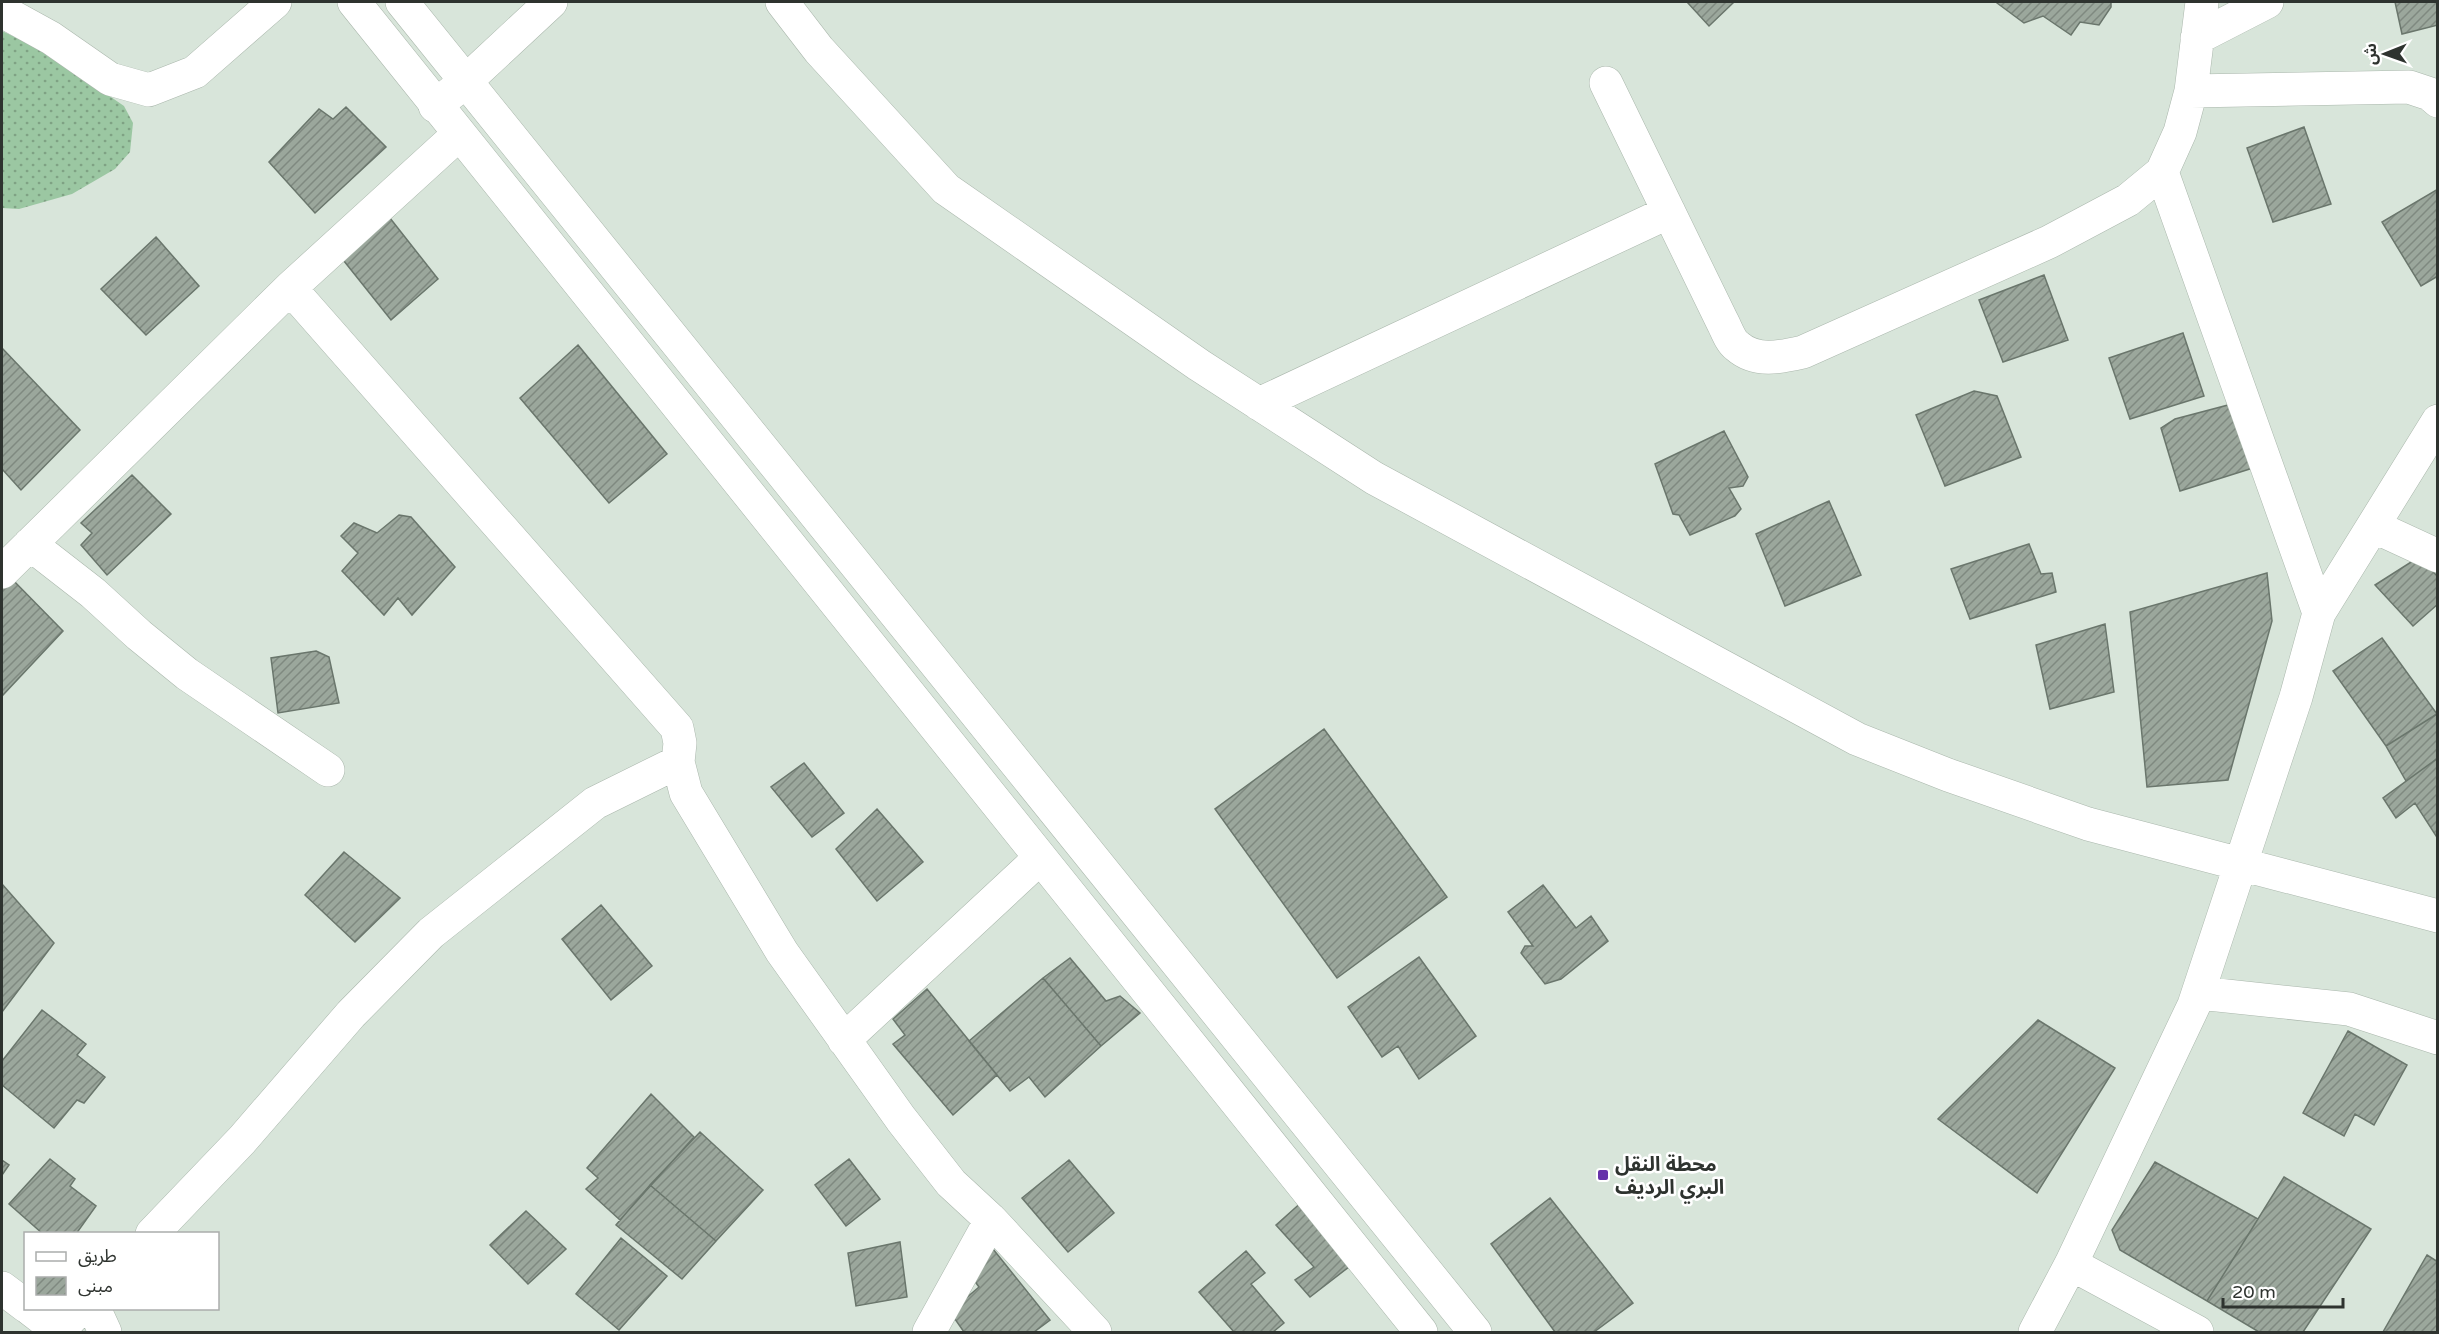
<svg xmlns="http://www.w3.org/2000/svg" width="2439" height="1334" font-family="'Varela Round','Noto Sans Arabic',sans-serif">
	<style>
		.grass { fill: url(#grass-dots) }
		.building { fill: url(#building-hatch); stroke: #6a766c; stroke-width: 1.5 }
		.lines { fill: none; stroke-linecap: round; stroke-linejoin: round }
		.street-casing { stroke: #aab7ac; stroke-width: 34 }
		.secondary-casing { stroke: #aab7ac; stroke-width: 34 }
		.street { stroke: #fff; stroke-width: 33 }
		.secondary { stroke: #fff; stroke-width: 33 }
		.poi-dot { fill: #6632aa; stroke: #fff; stroke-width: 2 }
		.labels { text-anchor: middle; stroke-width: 5; stroke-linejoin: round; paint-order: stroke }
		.poi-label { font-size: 20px; font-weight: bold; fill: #2e332f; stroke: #fff; text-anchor: start }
	</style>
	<defs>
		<pattern id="grass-dots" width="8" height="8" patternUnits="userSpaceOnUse" patternTransform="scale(1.5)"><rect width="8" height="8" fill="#9bc7a2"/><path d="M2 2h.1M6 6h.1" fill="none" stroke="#7fa284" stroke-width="1.8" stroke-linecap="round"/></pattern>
		<pattern id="building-hatch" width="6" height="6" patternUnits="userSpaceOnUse" patternTransform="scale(1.5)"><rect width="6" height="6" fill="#9ba79c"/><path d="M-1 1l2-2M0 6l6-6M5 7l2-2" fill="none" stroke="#7f8980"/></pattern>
	</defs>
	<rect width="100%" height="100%" fill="#d8e5da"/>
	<path class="grass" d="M2,31L38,48L73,71L124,106L133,123L130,152L115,169L72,194L19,209L2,208Z"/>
	<path class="building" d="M1687,2H1734L1709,26Z
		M1998,2H2111V7L2099,25L2080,22L2071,35L2043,16L2024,23L1997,3Z
		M2395,2H2438V25L2402,34Z
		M346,107L386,147L315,213L269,162L319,109L333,119Z
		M2304,127L2331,204L2273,222L2247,148Z
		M2438,189V276L2421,286L2382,222Z
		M386,213L438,279L391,320L340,256Z
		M156,237L199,286L146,335L101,289Z
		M2044,275L2068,340L2003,362L1979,300Z
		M2183,333L2204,396L2130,419L2109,358Z
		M578,345L667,454L609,503L520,398Z
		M2,348L80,430L21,490L2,469Z
		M1974,391L1997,396L2021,457L1945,486L1916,415Z
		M2232,404L2253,468L2180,491L2161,428L2175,419Z
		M1724,431L1748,477L1743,486L1729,488L1741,509L1735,516L1690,535L1679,515L1673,514L1655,464Z
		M132,475L171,514L107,575L81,545L92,533L81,523Z
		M1829,501L1861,575L1785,606L1756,534Z
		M399,515L411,517L455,567L412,615L398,598L384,615L342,571L358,553L341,536L354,523L377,533Z
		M2029,544L2041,574L2052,573L2056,592L1970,619L1951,569Z
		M2419,557L2438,577V604L2413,626L2375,585Z
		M2267,573L2272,621L2228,780L2147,787L2130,612Z
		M8,575L63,631L2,696V582Z
		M2105,624L2114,692L2050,709L2036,645Z
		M2382,638L2437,714L2386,746L2333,671Z
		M316,651L329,657L339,703L278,713L271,658Z
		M2437,714L2438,758L2406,781L2386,746Z
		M1324,729L1447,897L1337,978L1215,809Z
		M2438,758V839L2415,803L2396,818L2383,798Z
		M804,763L844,813L812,837L771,787Z
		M877,809L923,862L877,901L836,849Z
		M344,852L400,898L355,942L305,895Z
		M2,884L54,943L2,1012Z
		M1543,885L1576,928L1591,916L1608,941L1561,979L1545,984L1521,953L1525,946H1533L1508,912Z
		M601,905L652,966L611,1000L562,939Z
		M1419,957L1476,1036L1419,1079L1398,1046L1382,1057L1348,1007Z
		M1070,958L1106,1001L1120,996L1140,1013L1101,1046L1043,978Z
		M1043,978L1101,1046L1045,1097L1029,1077L1010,1091L969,1041Z
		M927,989L997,1075L953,1115L893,1044L905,1035L893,1019Z
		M42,1010L86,1044L77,1055L105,1077L84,1103L77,1100L54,1128L2,1085V1061Z
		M2038,1020L2115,1068L2037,1193L1938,1119Z
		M2348,1031L2407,1065L2374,1125L2355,1114L2344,1136L2303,1113Z
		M651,1094L694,1137L620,1220L586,1189L598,1178L587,1168Z
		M700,1132L763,1190L716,1241L650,1185Z
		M50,1159L75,1179L70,1186L96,1206L76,1234H43L9,1204Z
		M849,1159L880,1199L846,1226L815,1185Z
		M2,1160L9,1165L2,1175Z
		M1069,1160L1114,1213L1068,1252L1022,1198Z
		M2155,1162L2258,1219L2207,1301L2120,1250L2112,1230Z
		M2284,1177L2371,1229L2303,1332H2259L2207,1301Z
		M650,1185L716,1241L682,1279L616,1225Z
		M1550,1198L1633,1303L1594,1332H1555L1491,1244Z
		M1304,1200L1354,1263L1310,1297L1295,1280L1314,1267L1276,1225Z
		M526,1211L566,1249L528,1284L490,1245Z
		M621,1238L667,1276L619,1330L576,1294Z
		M900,1242L907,1297L856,1306L848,1253Z
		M993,1249L1050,1320L1034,1332H964L950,1312L979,1287L971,1276Z
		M1246,1251L1265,1273L1251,1284L1284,1323L1273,1332H1234L1199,1292Z
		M2427,1255L2438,1262V1332H2383Z"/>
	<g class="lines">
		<g class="street-casing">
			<path id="street" d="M782,2L819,50L946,189L1199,365L1374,478L1857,739L1948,775L2088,824L2438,916
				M2,11L51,38L110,79L149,90L195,72L275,2
				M2197,38L2267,2
				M1606,83L1722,321C1726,328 1730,341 1737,346C1756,363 1781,357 1803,352L2049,242L2128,200L2162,172L2180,132L2191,91L2202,2
				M2191,91L2409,87L2430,94L2438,101
				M435,106L465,82L551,2
				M2162,172L2319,613
				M290,288L677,728L680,743L678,762L686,793L782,952L901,1119L951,1183L991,1220L1095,1332
				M1259,404L1669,212
				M2373,526L2438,556
				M30,544L93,593L139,635L187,674L328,770
				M2,572L290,288L459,134
				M2199,993L2349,1009L2438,1038
				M844,1040L1040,858
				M152,1234L242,1140L351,1014L431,933L595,803L678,762
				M2071,1264L2197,1332
				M2,1288L26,1306
				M29,1308L59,1331L80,1308
				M94,1308L105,1332
				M929,1332L991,1220
				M2035,1332L2071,1264L2194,1005L2296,697L2319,613L2438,421"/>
		</g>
		<g class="secondary-casing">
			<path id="secondary" d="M354,2L1421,1332
				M402,2L1475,1332"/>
		</g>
		<use href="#street" class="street"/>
		<use href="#secondary" class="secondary"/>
	</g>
	<rect class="poi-dot" x="1597" y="1169" width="12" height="12" rx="3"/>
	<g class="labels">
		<g class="poi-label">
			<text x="1615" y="1171">محطة النقل<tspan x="1615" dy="23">البري الرديف</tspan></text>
		</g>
	</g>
	<rect width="2439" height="1334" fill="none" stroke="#2e332f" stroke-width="6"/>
	<rect x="24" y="1232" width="195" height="78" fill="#ffffff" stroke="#abadac" stroke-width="1.5"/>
	<rect x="36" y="1252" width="30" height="9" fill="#ffffff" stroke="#abadac" stroke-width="1.5"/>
	<text x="78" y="1262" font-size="18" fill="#2e332f">طريق</text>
	<rect x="36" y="1277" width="30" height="18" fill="url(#building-hatch)" stroke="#abadac" stroke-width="1.5"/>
	<text x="78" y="1292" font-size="18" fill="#2e332f">مبنى</text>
	<g transform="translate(2385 54) rotate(269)" stroke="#ffffff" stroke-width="4.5" paint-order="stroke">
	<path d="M0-4.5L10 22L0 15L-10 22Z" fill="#2e332f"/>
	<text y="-9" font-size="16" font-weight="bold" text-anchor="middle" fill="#2e332f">ش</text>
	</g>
	<path d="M2223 1298v9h120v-9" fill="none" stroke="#2e332f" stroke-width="3"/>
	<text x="2232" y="1298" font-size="18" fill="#2e332f" stroke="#ffffff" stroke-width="4.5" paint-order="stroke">20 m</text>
</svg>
